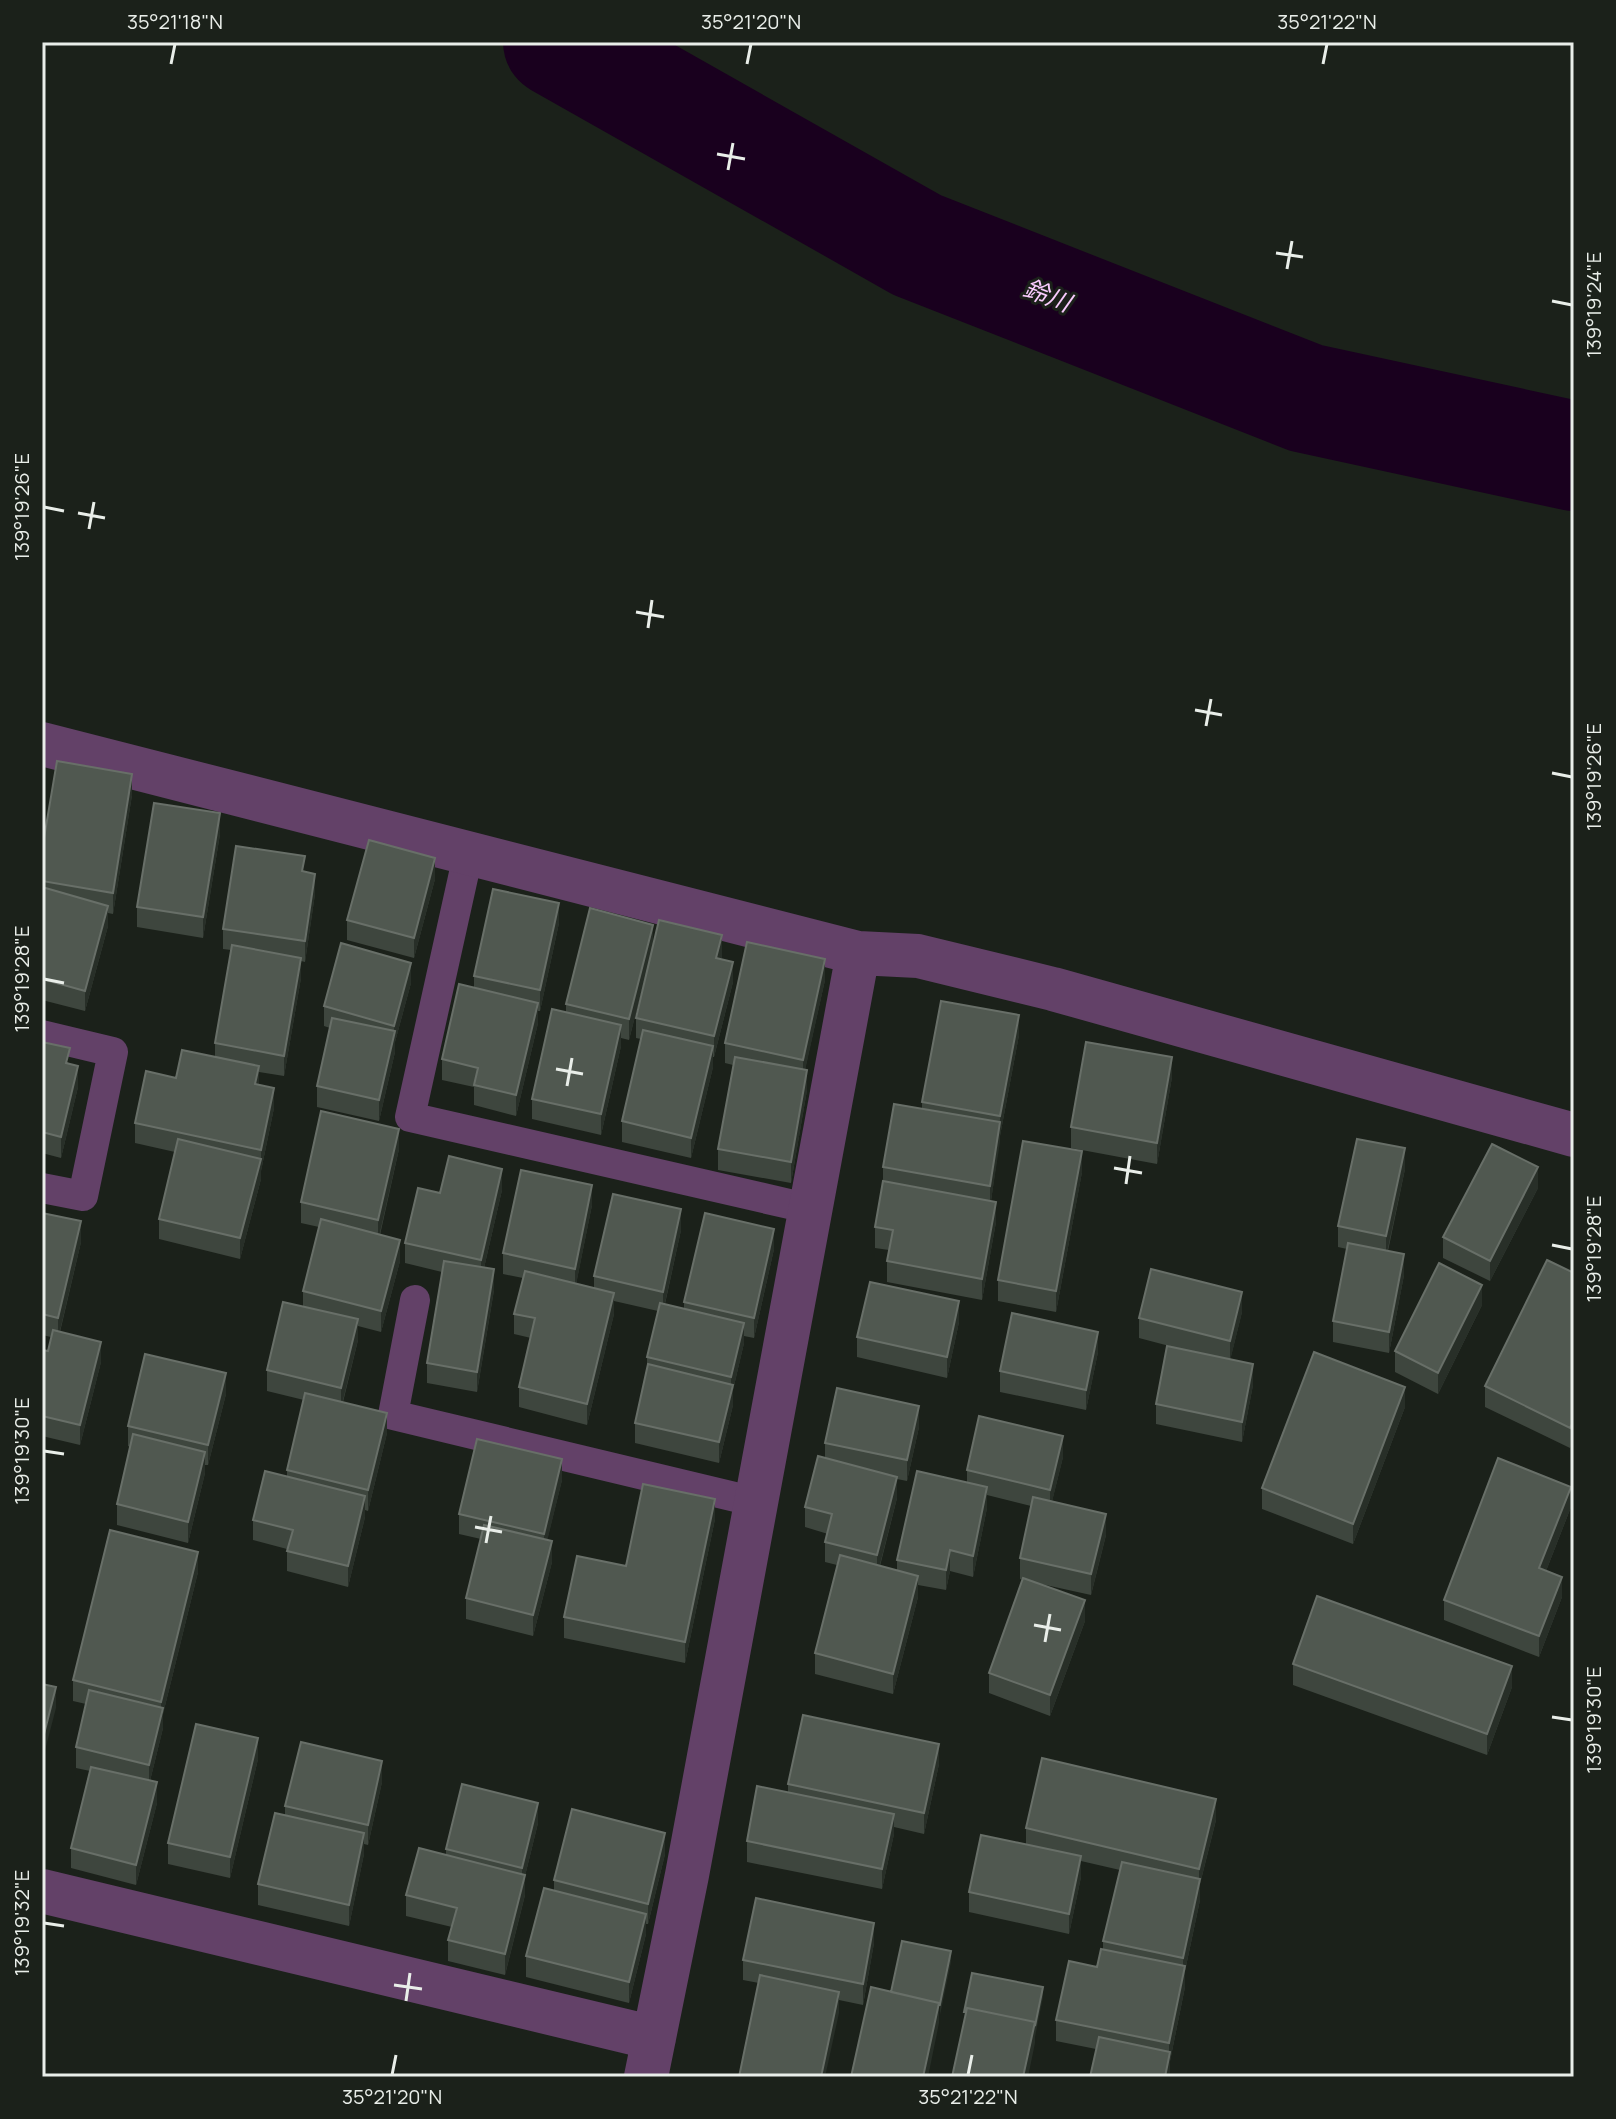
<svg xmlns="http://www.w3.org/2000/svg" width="1616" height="2119" font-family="Manrope,'Noto Sans JP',sans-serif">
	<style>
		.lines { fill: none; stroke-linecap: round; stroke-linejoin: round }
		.river { stroke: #19001e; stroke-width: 110 }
		.service { stroke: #634168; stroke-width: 30 }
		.minor { stroke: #634168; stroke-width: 44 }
		.wall { fill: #3e463e }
		.shaded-wall { fill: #282f28 }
		.building { fill: #505850; stroke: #686f68; stroke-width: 2 }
		.ticks { fill: none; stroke: #e9eee9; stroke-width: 3 }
		.labels { text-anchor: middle; stroke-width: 6; stroke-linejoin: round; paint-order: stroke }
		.water-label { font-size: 24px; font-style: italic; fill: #f9ccfe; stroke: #1b211a }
		.neatline { fill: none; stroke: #e9eee9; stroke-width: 3 }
		.ticks-label { font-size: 20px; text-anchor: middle; fill: #e9eee9 }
	</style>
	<rect width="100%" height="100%" fill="#1b211a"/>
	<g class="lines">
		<path class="river" d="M558,42L917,245L1306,398L1574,456"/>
		<path class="service" d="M468,855L410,1117L811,1209
			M42,1035L113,1052L83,1196L42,1188
			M415,1300L393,1415L756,1502"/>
		<path class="minor" d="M42,744L858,953L918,956L1053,989L1574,1135
			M42,1891L654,2038
			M646,2077L687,1875L858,953"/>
	</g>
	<path class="wall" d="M132,795L113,914L108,913V926L85,1011L42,1000V850Z
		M220,834L203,938L137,927V907Z
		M305,872L315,894L305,962L301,961V978L284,1076L259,1072V1085L274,1108L261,1171V1179L240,1259L159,1239V1219L175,1152L135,1143V1123L176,1078L215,1056V1043L231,950L223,949V929Z
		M435,879L414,958L347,940V920Z
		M559,923L540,1011H538V1023L516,1116L474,1105V1087L442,1080V1059L474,987V976Z
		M653,945L722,956L721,959L733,982L714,1057H713V1067L691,1158L622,1142V1121L641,1039L636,1038V1018L652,949L629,1040L621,1038V1046L601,1135L532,1119V1099L566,1012V1004Z
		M825,980L805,1069L807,1090L791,1183L718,1170V1149L733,1065L725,1063V1043Z
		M411,983L395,1042V1052L379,1121L317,1107V1086L330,1028L324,1026V1006Z
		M1019,1035L1000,1136L991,1201L996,1222L982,1300L887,1282V1261L889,1250L875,1248V1227L883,1181V1167L922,1108V1102Z
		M42,1042L70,1064L78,1087L61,1158L42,1153Z
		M1172,1077L1157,1164L1071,1148V1127Z
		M399,1149L380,1235L400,1261L381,1332L358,1326V1340L343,1402L387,1433L368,1511L365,1510V1517L348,1587L287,1571V1549L253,1540V1520L287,1477V1470L304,1400L267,1391V1370L303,1306V1291L319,1227L301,1223V1202Z
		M1405,1169L1388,1251L1404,1275L1389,1353L1333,1342V1321L1347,1249L1338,1247V1226Z
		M1082,1172L1056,1312L998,1301V1280Z
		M1538,1188L1490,1281L1443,1258V1237Z
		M502,1190L484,1268L494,1290L477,1392L427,1383V1363L442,1272L405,1263V1243L440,1193Z
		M592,1205L576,1284L594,1288V1276L681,1230L665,1304L684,1309V1302L774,1249L754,1338L744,1336V1343L733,1390V1405L719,1463L635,1443V1423L647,1372V1357L658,1311L614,1301V1314L587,1425L519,1407V1387L531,1338L514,1334V1314L523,1278L503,1274V1253Z
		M42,1213L81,1242L60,1332L101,1362L80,1445L42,1436V1350L48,1351L51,1337L42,1335Z
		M1574,1273L1570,1448L1485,1407V1386Z
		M1482,1305L1438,1394L1395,1372V1351Z
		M1242,1312L1230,1360L1253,1385L1242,1442L1156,1424V1404L1192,1352L1139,1338V1318Z
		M959,1322L947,1378L857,1357V1337Z
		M1098,1352L1086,1410L1000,1392V1371Z
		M226,1394L208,1465H205V1473L188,1543L117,1525V1504L130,1447L128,1446V1426Z
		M1405,1407L1353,1544L1262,1509V1488Z
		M919,1427L907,1481L897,1479V1498L880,1566L897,1571V1560L967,1483V1470L1063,1457L1052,1501L1106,1535L1091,1595L1032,1582L1085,1621L1050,1716L989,1693V1673L1023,1580L1020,1579V1558L1031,1506L987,1495V1508L973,1577L950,1571L946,1590L918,1585V1597L893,1694L815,1674V1653L837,1565L825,1562V1542L828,1534L805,1527V1507L825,1458V1443Z
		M562,1480L547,1540L552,1562L533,1636L466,1619V1598L481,1539L459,1534V1514Z
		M1571,1507L1546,1571L1562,1597L1539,1657L1444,1620V1600Z
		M715,1519L685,1663L564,1638V1617L626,1566Z
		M198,1572L163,1714V1728L150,1781L157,1803L136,1885L71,1868V1848L90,1771L76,1768V1747L86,1704L73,1701V1680Z
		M1293,1664L1512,1687L1487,1755L1293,1685Z
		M258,1759L230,1878L168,1864V1843Z
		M939,1764L924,1834L894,1827V1834L882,1889L747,1862V1841L788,1793V1784Z
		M382,1782L368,1845L364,1844V1854L349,1926L258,1905V1884L285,1815V1806Z
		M1216,1820L1200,1884V1900L1185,1971V1987L1170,2061L1169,2077H1090L1096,2049L1056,2041V2020L1097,1967L1103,1949V1941L1120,1870L1081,1861V1877L1069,1934L969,1912V1892L1026,1845V1828Z
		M538,1823L525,1876V1895L505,1975L448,1961V1940L452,1927L406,1916V1895L446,1855V1849Z
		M665,1854L648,1924H646V1934L629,2003L526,1977V1956L554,1891V1880Z
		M874,1943L863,2005L839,2000V2013L759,1983L743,1980V1960Z"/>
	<path class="shaded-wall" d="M132,774V795L113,914V893Z
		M220,813V834L203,938V917Z
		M435,858V879L414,958V938Z
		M315,874V894L305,962V941Z
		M559,903V923L540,1011V990Z
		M108,906V926L85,1011V991Z
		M653,925V945L629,1040V1019Z
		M722,935V956L716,978V958Z
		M301,958V978L284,1076V1056Z
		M825,959V980L803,1080V1060Z
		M733,962V982L714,1057V1036Z
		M411,963V983L395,1042V1052L379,1121V1100L394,1036V1026Z
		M538,1003V1023L516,1116V1095Z
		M1019,1015V1035L1000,1136V1116Z
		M621,1025V1046L601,1135V1114Z
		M713,1046V1067L691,1158V1138Z
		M1172,1057V1077L1157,1164V1143Z
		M78,1066V1087L61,1158V1137Z
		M259,1066V1086L255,1084Z
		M807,1070V1090L791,1183V1162Z
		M274,1088V1108L261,1171V1150Z
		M1000,1122V1142L990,1207V1186Z
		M399,1129V1149L378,1241V1220Z
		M1405,1148V1169L1386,1257V1236Z
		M1082,1151V1172L1056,1312V1291Z
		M261,1159V1179L240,1259V1238Z
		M1538,1167V1188L1490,1281V1261Z
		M502,1169V1190L481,1281V1260Z
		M592,1185V1205L575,1290V1269Z
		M996,1202V1222L982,1300V1279Z
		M681,1209V1230L663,1312V1292Z
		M81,1221V1242L58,1339V1318Z
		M774,1229V1249L754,1338V1318Z
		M400,1240V1261L381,1332V1311Z
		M1404,1254V1275L1389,1353V1332Z
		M494,1269V1290L477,1392V1372Z
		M1482,1285V1305L1438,1394V1373Z
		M1242,1292V1312L1230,1361V1341Z
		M614,1293V1314L587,1425V1404Z
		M959,1301V1322L947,1378V1357Z
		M358,1319V1340L341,1408V1388Z
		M744,1323V1343L733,1390V1405L719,1463V1442L731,1392V1377Z
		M1098,1332V1352L1086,1410V1390Z
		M101,1342V1362L80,1445V1425Z
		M1253,1364V1385L1242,1442V1422Z
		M226,1373V1394L208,1465V1445Z
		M1405,1387V1407L1353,1544V1524Z
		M919,1406V1427L907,1481V1460Z
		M387,1413V1433L368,1511V1490Z
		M1574,1420V1441L1570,1448V1428Z
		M1063,1436V1457L1050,1510V1490Z
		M205,1452V1473L188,1543V1522Z
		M562,1459V1480L544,1554V1534Z
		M897,1477V1498L877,1576V1555Z
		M987,1487V1508L973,1577V1556Z
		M1571,1487V1507L1539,1589V1568Z
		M365,1496V1517L348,1587V1566Z
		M715,1499V1519L685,1663V1642Z
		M1106,1514V1535L1091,1595V1574Z
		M552,1541V1562L533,1636V1615Z
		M950,1550V1571L946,1590V1570Z
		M198,1552V1572L163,1714V1728L149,1785V1765L161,1716V1702Z
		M918,1576V1597L893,1694V1674Z
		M1562,1577V1597L1539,1657V1636Z
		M1085,1600V1621L1050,1716V1695Z
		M1512,1666V1687L1487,1755V1734Z
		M56,1687V1708L42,1762V1742Z
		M258,1738V1759L230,1878V1857Z
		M939,1744V1764L924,1834V1813Z
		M382,1761V1782L368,1845V1825Z
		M157,1782V1803L136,1885V1865Z
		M1216,1799V1820L1200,1884V1900L1185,1971V1987L1170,2061V2072L1169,2077H1165L1169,2055V2043L1183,1975V1958L1199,1885V1869Z
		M538,1803V1823L525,1876V1895L505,1975V1954L522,1886V1868Z
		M894,1814V1834L882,1889V1869Z
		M364,1833V1854L349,1926V1905Z
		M665,1833V1854L648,1924V1904Z
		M1081,1856V1877L1069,1934V1914Z
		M646,1914V1934L629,2003V1982Z
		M874,1923V1943L863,2005V1984Z
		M951,1951V1962L940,2015V2004Z
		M1043,1987V1997L1035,2037V2026Z
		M839,1992V2013L825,2077H821Z
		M939,2003V2023L928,2077H923Z
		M1035,2022V2043L1028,2077H1023Z"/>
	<path class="building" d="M57,761L132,774L113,893L42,881V850Z
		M154,803L220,813L203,917L137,907Z
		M369,840L435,858L414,938L347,920Z
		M236,846L305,856L302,871L315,874L305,941L223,929Z
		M42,887L108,906L85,991L42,979Z
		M493,889L559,903L540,990L474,976Z
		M590,908L653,925L629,1019L566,1004Z
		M659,920L722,935L716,958L733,962L714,1036L636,1018Z
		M747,942L825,959L803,1060L725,1043Z
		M341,943L411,963L394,1026L324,1006Z
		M232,945L301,958L284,1056L215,1043Z
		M459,984L538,1003L516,1095L474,1085L478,1068L442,1059Z
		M941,1001L1019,1015L1000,1116L922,1102Z
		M552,1009L621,1025L601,1114L532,1099Z
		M332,1018L395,1031L379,1100L317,1086Z
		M643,1030L713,1046L691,1138L622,1121Z
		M42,1042L70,1048L66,1063L78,1066L61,1137L42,1132Z
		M1086,1042L1172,1057L1157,1143L1071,1127Z
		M182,1050L259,1066L255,1084L274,1088L261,1150L135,1123L146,1071L176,1078Z
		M735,1057L807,1070L791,1162L718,1149Z
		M894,1104L1000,1122L990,1186L883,1167Z
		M321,1111L399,1129L378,1220L301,1202Z
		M178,1139L261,1159L240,1238L159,1219Z
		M1357,1139L1405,1148L1386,1236L1338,1226Z
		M1023,1141L1082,1151L1056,1291L998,1280Z
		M1492,1144L1538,1167L1490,1261L1443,1237Z
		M449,1156L502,1169L481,1260L405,1243L418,1188L440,1193Z
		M521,1170L592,1185L575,1269L503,1253Z
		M883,1181L996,1202L982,1279L887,1261L893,1230L875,1227Z
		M613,1194L681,1209L663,1292L594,1276Z
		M42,1213L81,1221L58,1318L42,1314Z
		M705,1213L774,1229L754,1318L684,1302Z
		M321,1219L400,1240L381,1311L303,1291Z
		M1348,1243L1404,1254L1389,1332L1333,1321Z
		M1547,1260L1574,1273V1420L1570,1428L1485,1386Z
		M444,1261L494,1269L477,1372L427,1363Z
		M1439,1263L1482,1285L1438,1373L1395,1351Z
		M1151,1269L1242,1292L1230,1341L1139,1318Z
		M525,1271L614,1293L587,1404L519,1387L535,1318L514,1314Z
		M870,1282L959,1301L947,1357L857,1337Z
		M283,1302L358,1319L341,1388L267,1370Z
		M660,1303L744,1323L731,1377L647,1357Z
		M1012,1313L1098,1332L1086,1390L1000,1371Z
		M53,1330L101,1342L80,1425L42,1416L43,1403H42V1350L48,1351Z
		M1167,1346L1253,1364L1242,1422L1156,1404Z
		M1314,1352L1405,1387L1353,1524L1262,1488Z
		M145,1354L226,1373L208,1445L128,1426Z
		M648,1364L733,1385L719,1442L635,1423Z
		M837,1388L919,1406L907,1460L825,1443Z
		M305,1393L387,1413L368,1490L287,1470Z
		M979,1416L1063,1436L1050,1490L967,1470Z
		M133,1434L205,1452L188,1522L117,1504Z
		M477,1439L562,1459L544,1534L459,1514Z
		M818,1456L897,1477L877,1555L825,1542L832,1514L805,1507Z
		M1498,1458L1571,1487L1539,1568L1562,1577L1539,1636L1444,1600Z
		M265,1471L365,1496L348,1566L287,1551L293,1530L253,1520Z
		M917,1471L987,1487L973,1556L950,1550L946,1570L897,1560Z
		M643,1484L715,1499L685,1642L564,1617L577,1556L626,1566Z
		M1033,1497L1106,1514L1091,1574L1020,1558Z
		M484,1525L552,1541L533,1615L466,1598Z
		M110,1530L198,1552L161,1702L73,1680Z
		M840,1555L918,1576L893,1674L815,1653Z
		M1023,1578L1085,1600L1050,1695L989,1673Z
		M1317,1596L1512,1666L1487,1734L1293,1664Z
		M42,1684L56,1687L42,1742Z
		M89,1690L163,1708L149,1765L76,1747Z
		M803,1715L939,1744L924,1813L788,1784Z
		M196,1724L258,1738L230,1857L168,1843Z
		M301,1742L382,1761L368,1825L285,1806Z
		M1042,1758L1216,1799L1199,1869L1026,1828Z
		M91,1767L157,1782L136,1865L71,1848Z
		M462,1784L538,1803L522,1868L446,1849Z
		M757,1786L894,1814L882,1869L747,1841Z
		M572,1809L665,1833L648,1904L554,1880Z
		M275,1813L364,1833L349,1905L258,1884Z
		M981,1835L1081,1856L1069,1914L969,1892Z
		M419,1848L525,1875L505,1954L448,1940L457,1908L406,1895Z
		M1122,1862L1200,1879L1183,1958L1103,1941Z
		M544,1888L646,1914L629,1982L526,1956Z
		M756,1898L874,1923L863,1984L743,1960Z
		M902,1941L951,1951L940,2004L939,2003L891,1992Z
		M1101,1949L1185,1966L1169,2043L1056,2020L1069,1961L1097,1967Z
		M972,1973L1043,1987L1035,2026V2022L967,2008L966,2012H964Z
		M760,1975L839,1992L821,2077H739Z
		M871,1987L939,2003L923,2077H851Z
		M967,2008L1035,2022L1023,2077H952Z
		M1099,2037L1170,2052L1165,2077H1090Z"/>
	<path class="ticks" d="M171,64L175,44M747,64L751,44M1323,64L1327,44M717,154L745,159M728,170L733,143M1276,253L1303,257M1287,269L1292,241M1552,301L1572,305M44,507L64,511M78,513L105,518M89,529L94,502M636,612L664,617M648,628L652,600M1195,710L1222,715M1206,726L1211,699M1552,773L1572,777M44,979L64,983M556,1069L583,1074M567,1086L572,1058M1114,1168L1142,1173M1126,1184L1130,1156M1552,1245L1572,1249M44,1451L64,1454M475,1527L502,1532M486,1543L491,1516M1034,1625L1061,1630M1045,1642L1050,1614M1552,1717L1572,1720M44,1923L64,1926M394,1985L422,1989M406,2001L410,1973M392,2075L396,2055M968,2075L972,2055"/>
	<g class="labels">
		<g class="water-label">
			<text transform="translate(1047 296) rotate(21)" y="8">鈴川</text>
		</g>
	</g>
	<rect width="1616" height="2119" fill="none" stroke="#1b211a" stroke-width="88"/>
	<rect x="44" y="44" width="1528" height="2031" class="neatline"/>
	<g class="ticks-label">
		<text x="175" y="29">35°21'18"N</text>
		<text x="751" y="29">35°21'20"N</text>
		<text x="1327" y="29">35°21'22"N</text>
		<text transform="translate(1594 305) rotate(-90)" y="7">139°19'24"E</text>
		<text transform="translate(22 507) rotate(-90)" y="7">139°19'26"E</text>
		<text transform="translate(1594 777) rotate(-90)" y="7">139°19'26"E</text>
		<text transform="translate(22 979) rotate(-90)" y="7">139°19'28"E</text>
		<text transform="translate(1594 1249) rotate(-90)" y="7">139°19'28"E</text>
		<text transform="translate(22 1451) rotate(-90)" y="7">139°19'30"E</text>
		<text transform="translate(1594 1720) rotate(-90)" y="7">139°19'30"E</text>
		<text transform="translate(22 1923) rotate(-90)" y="7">139°19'32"E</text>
		<text x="392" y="2104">35°21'20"N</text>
		<text x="968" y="2104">35°21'22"N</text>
	</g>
</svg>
